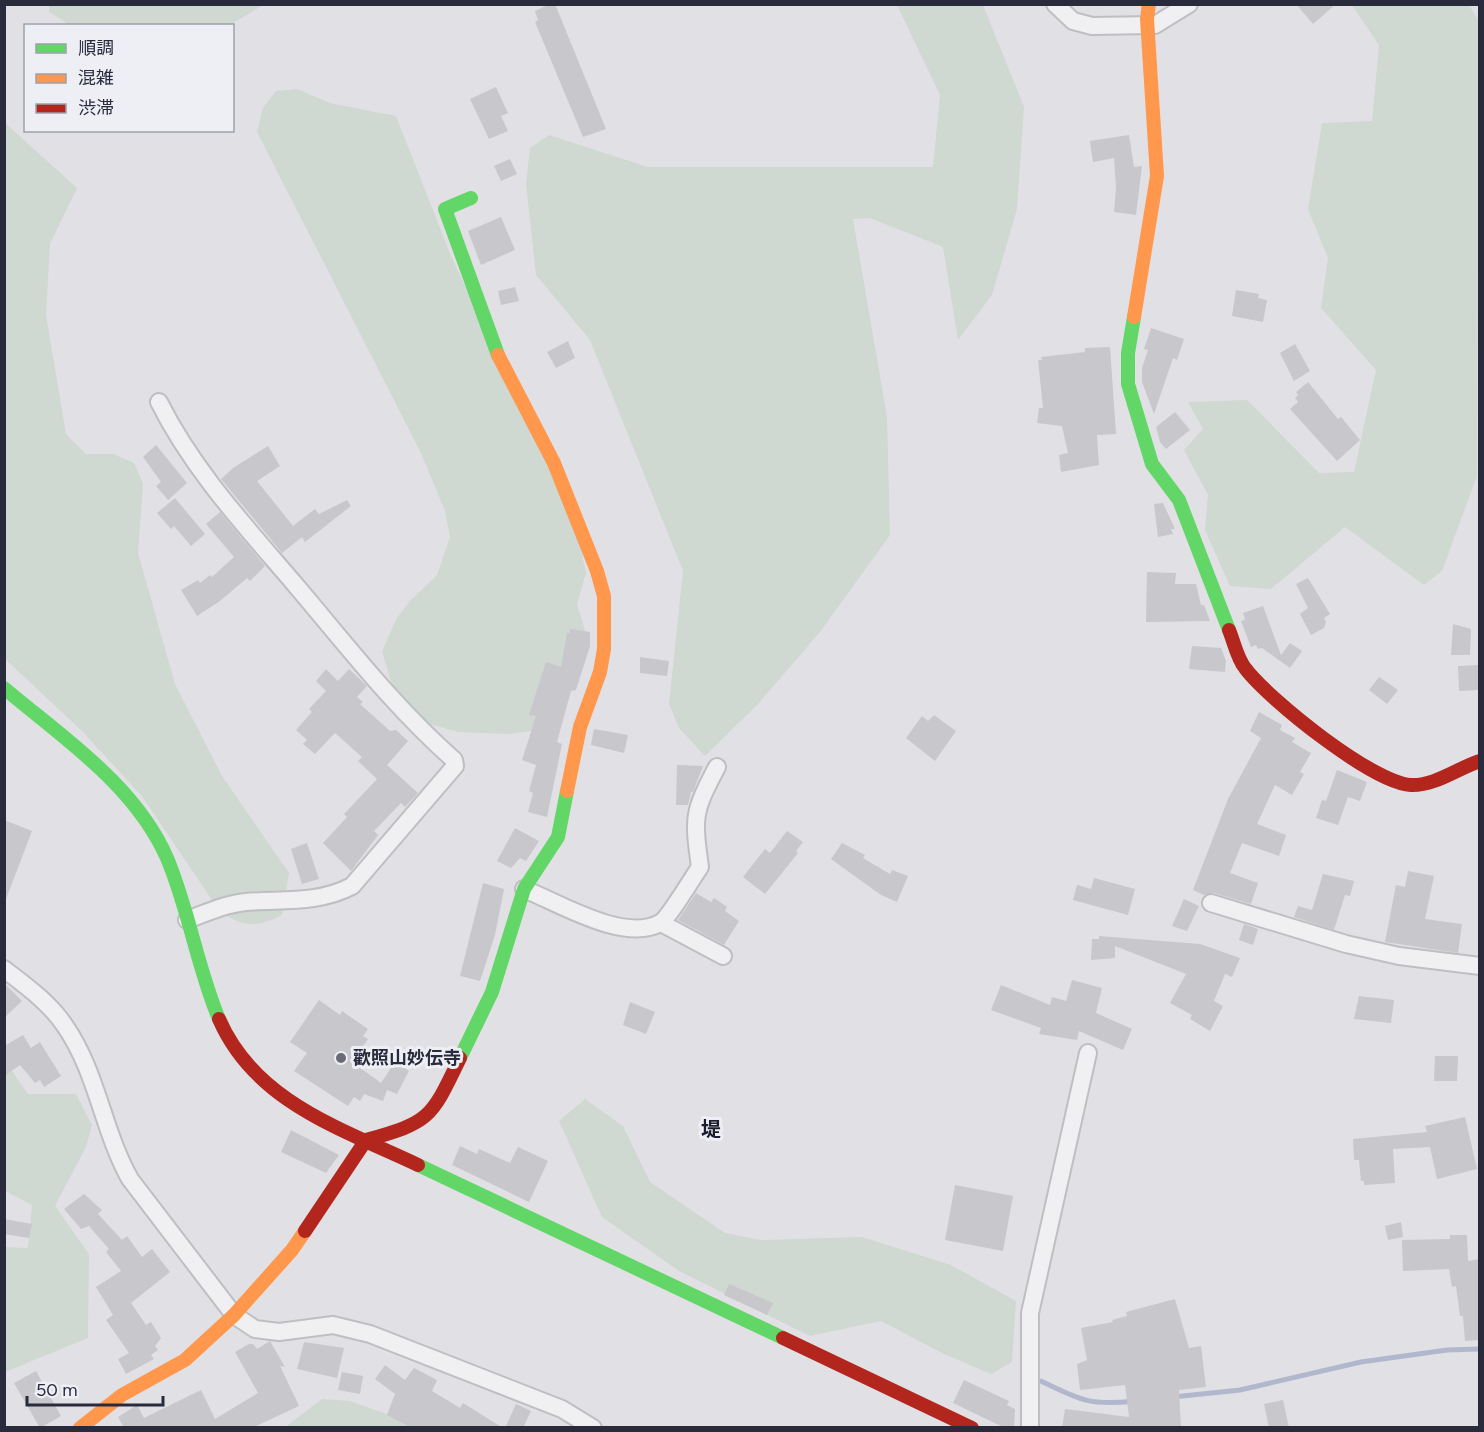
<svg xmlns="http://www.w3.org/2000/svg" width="1484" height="1432" font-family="Figtree,'Noto Sans JP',sans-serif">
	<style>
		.green { fill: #cfd8d1 }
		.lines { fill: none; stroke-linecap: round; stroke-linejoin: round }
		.stream { stroke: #b1b8ce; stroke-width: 5 }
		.building { fill: #c7c7cc }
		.street-casing { stroke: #bfbfc3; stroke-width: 20 }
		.street { stroke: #f0f0f2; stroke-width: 16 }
		.fast { stroke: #63d668; stroke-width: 14 }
		.slow { stroke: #ff974d; stroke-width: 14 }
		.jam { stroke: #b3261e; stroke-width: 14 }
		.poi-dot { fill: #696b78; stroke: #eeeff5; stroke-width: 2 }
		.labels { text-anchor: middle; stroke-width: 6; stroke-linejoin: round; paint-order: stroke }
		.poi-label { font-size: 18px; font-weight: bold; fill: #292b3d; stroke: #eeeff5; text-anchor: start }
		.neighbourhood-label { font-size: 20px; font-weight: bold; fill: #1c1d2e; stroke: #eeeff5 }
	</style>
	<rect width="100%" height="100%" fill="#e1e1e5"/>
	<path class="green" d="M49,5V4L263,5L230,25H70L49,12Z
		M897,5H983L1024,107L1017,209L992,295L958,340L943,247L870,218L853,219L887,417L890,535L820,632L758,704L705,756L679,728L669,704L683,571L590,340L536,275L526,184L530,148L549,135L648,167H933L940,95Z
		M1352,5H1469L1479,21L1477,476L1442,571L1424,585L1345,527L1271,589L1230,586L1205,530L1208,495L1184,450L1203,429L1188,402L1247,400L1319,473L1354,472L1376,370L1321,308L1328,258L1308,209L1322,123L1372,121L1379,45Z
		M297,89L330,103L396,116L451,256L575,521L586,573L577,604L586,634L538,730L508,734L458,732L419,721L394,692L382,651L397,618L410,601L437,575L450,537L445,511L421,453L257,132L263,108L276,91Z
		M4,122L77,188L50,244L46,315L66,434L86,454H113L134,463L143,484L138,553L175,684L222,776L289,873L282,915C256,928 244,927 220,912L142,796L81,730L5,659Z
		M5,1061L28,1094H76L92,1125L86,1147L55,1206L89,1254L88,1338L5,1372L4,1247L28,1248L32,1205L5,1191Z
		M585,1099L623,1126L650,1182L725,1233L761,1240L862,1237L951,1265L1016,1301L1012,1362L991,1374L944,1354L881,1321L810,1336L679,1271L602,1217L559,1121Z
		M322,1399L350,1401L426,1428H284Z"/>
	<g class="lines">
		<path class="stream" d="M1041,1381C1080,1400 1090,1406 1134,1401
			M1173,1397L1240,1390L1361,1362L1447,1350L1480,1349"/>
	</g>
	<path class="building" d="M550,4H555L606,129L583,137L535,22L538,20L535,11Z
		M1296,4H1336L1313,24Z
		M496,87L508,113L501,116L508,131L489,139L470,99Z
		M1129,135L1134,167L1142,166L1136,215L1114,212L1116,188L1114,158L1093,162L1090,141Z
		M510,159L517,174L501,181L494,166Z
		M501,217L515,250L481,265L468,231Z
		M515,287L519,301L501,305L498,291Z
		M1236,290L1259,294L1258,298L1267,300L1263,322L1232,316Z
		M1151,328L1184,339L1177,360L1173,358L1154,414L1142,382V368L1148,350L1144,349Z
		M568,341L575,358L556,368L547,352Z
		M1295,344L1310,371L1294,381L1280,353Z
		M1110,347L1116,434L1097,435L1099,465L1061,472L1059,455L1068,453L1062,426L1037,423L1039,408H1043L1038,360H1042L1041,357L1085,352V348Z
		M1308,382L1338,419L1341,417L1360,440L1337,461L1290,409L1298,402L1295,398L1298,395L1296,392Z
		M1175,412L1190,430L1166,449L1160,442L1156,427Z
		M156,445L187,483L168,500L156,486L161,482L143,457Z
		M268,446L280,466L257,481L293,526L315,509L319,514L347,500L351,506L305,542L302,537L282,553L221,479L233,468Z
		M175,498L205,534L191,546L174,526L171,529L157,513Z
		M1163,503L1175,529H1171L1173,534L1158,537L1154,504Z
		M220,512L265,566L250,581L247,578L220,601L197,616L181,590L198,580L200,583L210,575L212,577L234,557L206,524Z
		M1147,572L1176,573L1175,584H1196L1201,605H1204L1210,621L1146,622Z
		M1308,578L1330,614L1324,618L1326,622L1324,628L1311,635L1300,614L1308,608L1296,584Z
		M1263,606L1281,655L1290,643L1302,651L1290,668L1262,648L1258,649L1256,645L1251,647L1241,621L1245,620L1243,613Z
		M1453,624L1471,629L1470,655H1451Z
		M570,629L590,632V646L576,690L571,691L557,742L562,744L547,817L528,812L533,793L529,791L536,765L522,760L536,716L529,715L546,662L561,667L567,633H570Z
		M1192,646L1221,648L1226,661L1225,672L1189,669Z
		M640,657L669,661L667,676L640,673Z
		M1479,665V690L1459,691L1458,666Z
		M326,669L338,681L349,669L367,686L357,697L363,702L360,704L390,731L396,730L408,741L387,765L418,793L405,807L401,803L374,831L378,835L351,871L323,843L347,817L344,814L377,779L358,761L362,757L335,733L315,754L303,744L307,740L296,730L312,712L309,709L326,691L316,681Z
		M1379,677L1398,690L1387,704L1369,690Z
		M1259,712L1282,725L1280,730L1295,738L1292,742L1311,753L1300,772L1304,774L1292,795L1275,785L1257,824L1286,835L1279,856L1242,843L1230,873L1258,883L1251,904L1214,893L1204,895L1193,890L1228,799L1261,738L1250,731Z
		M934,715L956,731L935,761L906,738L922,716L928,721Z
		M594,729L628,735L624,753L591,745Z
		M677,765L703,766L693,792H691L688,805H676Z
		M1337,770L1367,782L1360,801L1348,797L1338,825L1316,818L1322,800L1326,801Z
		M4,820L32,831L6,899H4Z
		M515,828L539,841L526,861L520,858L511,868L497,861Z
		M787,831L803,842L796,851L798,853L765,894L743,877L765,849L770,853Z
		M307,843L319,879L302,884L291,849Z
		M842,843L865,855L863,858L890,874L892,870L908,876L897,902L881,895L831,859Z
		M1408,871L1434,876L1425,919L1462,924L1458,953L1385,942L1396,885L1405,887Z
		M1323,874L1354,881L1350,896L1345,895L1334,930L1294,917L1298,906L1312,910Z
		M1094,878L1135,889L1128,915L1073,900L1077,885L1091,889Z
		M483,883L504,889L495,935L480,981L460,976Z
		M696,893L711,902L714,898L727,907L725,911L739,921L724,945L678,920Z
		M1184,899L1199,906L1187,931L1172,926Z
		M1244,924L1258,929L1253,945L1239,940Z
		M1099,936L1200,944L1240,958L1232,977L1225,974L1214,1001L1223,1006L1210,1031L1190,1019L1192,1015L1170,1003L1186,974L1115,946V958L1091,960L1092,939H1099Z
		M1072,980L1102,988L1096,1013L1132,1029L1123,1050L1079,1031L1077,1040L1039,1034L1041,1028L991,1010L1001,985L1050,1005L1052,997L1066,1001Z
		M4,983L22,1001L4,1018Z
		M1359,996L1394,1000L1391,1023L1354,1019Z
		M319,1000L340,1015L342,1011L368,1029L363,1036L368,1039L352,1062L381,1083L395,1062L409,1071L397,1094L387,1090L383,1101L364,1094L360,1101L354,1097L348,1106L294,1071L307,1053L290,1042Z
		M630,1002L655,1012L646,1034L623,1025Z
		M23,1035L31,1048L40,1042L61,1076L44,1087L40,1080L35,1083L20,1065L4,1076V1046Z
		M1435,1056H1458L1457,1081H1434Z
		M1465,1117L1477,1169L1437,1179L1430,1147L1393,1149L1395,1183L1364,1185V1181H1361L1359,1160H1354L1353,1139L1427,1132L1425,1126Z
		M291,1130L339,1155L326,1173L281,1152Z
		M460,1146L477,1154L479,1149L510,1163L518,1147L548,1161L529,1202L452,1165Z
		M955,1185L1013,1196L1003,1251L945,1240Z
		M84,1194L102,1210L98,1214L122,1240L127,1236L142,1257L152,1249L170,1272L131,1303L146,1325L151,1322L161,1338L155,1346L158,1350L151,1355L154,1359L126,1374L118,1359L129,1353L106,1320L113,1315L96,1287L121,1271L106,1252L109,1249L89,1226L81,1229L64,1209Z
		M4,1219L32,1224L29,1238L4,1234Z
		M1401,1222L1403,1237L1388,1240L1385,1226Z
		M1450,1235H1467L1468,1261L1479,1259V1340L1465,1341L1463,1316H1460L1456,1286L1452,1287L1449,1269L1403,1271L1402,1240L1450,1239Z
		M729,1284L773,1303L767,1315L724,1295Z
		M1175,1299L1189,1348L1201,1346L1206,1387L1179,1390L1181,1428H1062L1065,1409L1129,1417L1125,1385L1080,1390L1077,1364L1087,1360L1081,1328L1113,1322L1112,1320L1127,1316L1126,1312Z
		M270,1341L285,1367L280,1366L299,1406L252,1428H124L118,1417L137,1405L144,1418L201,1390L215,1419L258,1393L235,1352L249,1344H253L257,1349Z
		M304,1342L344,1348L337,1378L297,1369Z
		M385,1365L405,1380L414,1368L437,1380L432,1391L460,1408L463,1403L503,1428H412L387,1415L395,1394L375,1379Z
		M36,1371L61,1416L40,1428L14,1383Z
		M342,1372L363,1376L360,1394L338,1390Z
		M964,1380L1009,1401L1007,1405L1015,1409L1014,1428H1005L953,1403Z
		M1283,1400L1289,1428H1269L1264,1404Z
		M516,1404L531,1411L523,1428H505Z"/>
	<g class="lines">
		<g class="street-casing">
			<path id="street" d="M1055,4L1073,21L1092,26L1155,25L1189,4
				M159,402C194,472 248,529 298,588C348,647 395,708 454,760L455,766L352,886C317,904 283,899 246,902C225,904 206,913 187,920
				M524,889C559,903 624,943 660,923C668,919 693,877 700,867C693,817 693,812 717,767
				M1211,903L1346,944L1399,956L1480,966
				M661,923L723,956
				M4,969C26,986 50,1003 65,1026C97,1072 103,1131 130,1179L234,1315L255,1329L279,1332L333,1325L370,1334L562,1409L593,1428
				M1030,1428V1313L1088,1053"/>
		</g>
		<use href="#street" class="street"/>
		<path class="fast" d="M471,198L445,209L498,355
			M1134,317L1128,353V384L1152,464L1179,500L1229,630
			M4,688C63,738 135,785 167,858C189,910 197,967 219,1019
			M460,1058L492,992L524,889L558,837L567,791
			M418,1165L783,1338"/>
		<path class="slow" d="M1134,317L1157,176L1147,19L1149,4
			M498,355L554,463L597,571L604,596V649L600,672L580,727L567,791
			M80,1428L122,1395L185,1360L234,1315L292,1250L305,1231"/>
		<path class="jam" d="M1229,630C1234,642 1237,658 1245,668C1269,700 1373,783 1411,785C1435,786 1458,768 1480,761
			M219,1019C255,1102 342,1129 418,1165
			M305,1231L366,1140C431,1122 431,1118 460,1058
			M783,1338L972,1428"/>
	</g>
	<circle class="poi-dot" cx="341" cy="1058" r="6"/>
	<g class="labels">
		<g class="poi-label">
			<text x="353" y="1064">歡照山妙伝寺</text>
		</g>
		<g class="neighbourhood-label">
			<text x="711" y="1136">堤</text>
		</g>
	</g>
	<rect width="1484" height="1432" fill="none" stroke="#292b3d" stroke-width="12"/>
	<rect x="24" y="24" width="210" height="108" fill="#eeeff5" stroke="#9fa1ab" stroke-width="1.5"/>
	<rect x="36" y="44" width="30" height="9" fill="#63d668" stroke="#9fa1ab" stroke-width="1.5"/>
	<text x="78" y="54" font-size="18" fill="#292b3d">順調</text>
	<rect x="36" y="74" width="30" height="9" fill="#ff974d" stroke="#9fa1ab" stroke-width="1.5"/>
	<text x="78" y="84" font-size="18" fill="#292b3d">混雑</text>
	<rect x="36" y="104" width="30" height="9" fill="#b3261e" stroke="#9fa1ab" stroke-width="1.5"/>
	<text x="78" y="114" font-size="18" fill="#292b3d">渋滞</text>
	<path d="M27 1396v9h136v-9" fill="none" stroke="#292b3d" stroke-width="3"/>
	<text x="36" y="1396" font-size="18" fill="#292b3d" stroke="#eeeff5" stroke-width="4.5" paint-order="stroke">50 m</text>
</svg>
